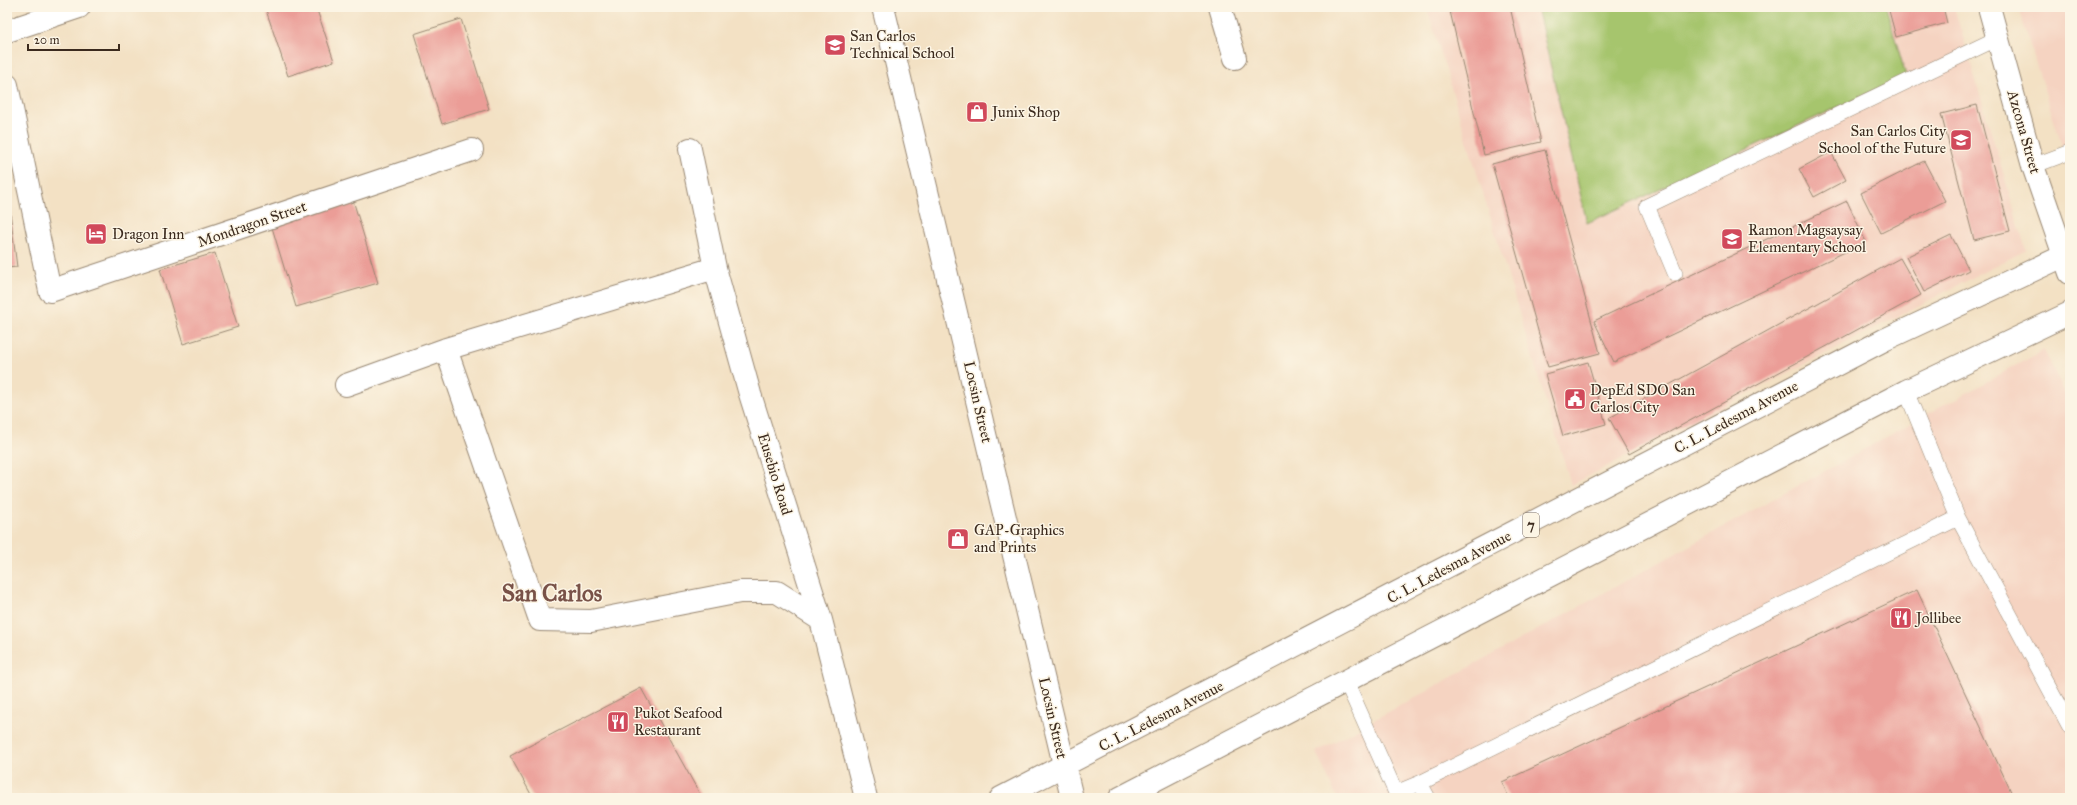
<svg xmlns="http://www.w3.org/2000/svg" width="2077" height="805" font-family="'IM FELL Great Primer',serif">
	<style>
		.built { fill: #f5d3c1 }
		.green { fill: #a6c56d; stroke: #707846 }
		.building { fill: #eb9d97 }
		.lines { fill: none; stroke-linecap: round; stroke-linejoin: round }
		.service-casing { stroke: #978671; stroke-width: 16 }
		.minor-casing { stroke: #978671; stroke-width: 24 }
		.tertiary-casing { stroke: #978671; stroke-width: 24 }
		.trunk-casing { stroke: #978671; stroke-width: 24 }
		.service { stroke: #fff; stroke-width: 15 }
		.minor { stroke: #fff; stroke-width: 22 }
		.tertiary { stroke: #fff; stroke-width: 22 }
		.trunk { stroke: #fff; stroke-width: 22 }
		.labels { text-anchor: middle; stroke-width: 3; stroke-linejoin: round; paint-order: stroke }
		.shield { fill: #fcf5e5; stroke: #75675a; stroke-width: 1 }
		.shield-label { font-size: 14px; font-weight: bold; fill: #3b2a1e }
		.poi-label { font-size: 15px; fill: #3b2a1e; stroke: #fcf5e5; text-anchor: start }
		.street-label { font-size: 15px; fill: #3b2a1e; stroke: #fcf5e5 }
		.town-label { font-size: 23px; font-weight: bold; fill: #795248; stroke: #fcf5e5 }
	</style>
	<rect width="100%" height="100%" fill="#fcf5e5"/>
	<filter id="ink" filterUnits="userSpaceOnUse"><feTurbulence type="fractalNoise" baseFrequency=".025" numOctaves="2"/><feDisplacementMap in="SourceGraphic" scale="8" xChannelSelector="R" yChannelSelector="G"/><feConvolveMatrix kernelMatrix="1 2 1 2 8 2 1 2 1" color-interpolation-filters="sRGB"/></filter>
	<filter id="wash" filterUnits="userSpaceOnUse"><feTurbulence type="fractalNoise" baseFrequency=".012" numOctaves="4" result="noise"/><feDisplacementMap in="SourceGraphic" scale="16" xChannelSelector="R" yChannelSelector="G"/><feGaussianBlur stdDeviation="0.9" result="paint"/><feColorMatrix in="noise" values="0 0 0 0 0 0 0 0 0 0 0 0 0 0 0 0 0 1.4 0 .05"/><feComposite in="paint" operator="in"/></filter>
	<g filter="url(#wash)">
		<rect width="100%" height="100%" fill="#f3e1c4"/>
		<path class="built" d="M1427,7H1954L2026,250L1571,485Z
			M2018,7H2070V171Z
			M2044,350L2070,404V798H1337L1316,752Z"/>
		<path class="green" d="M1537,7H1886L1906,76L1587,223Z"/>
		<g id="blocks">
			<path class="building" d="M265,7H316L334,61L288,76Z
				M1449,7H1510L1541,142L1484,155Z
				M1888,7H1943L1947,23L1896,37Z
				M461,19L489,109L442,124L414,34Z
				M1977,105L2010,231L1974,240L1941,114Z
				M1545,150L1600,353L1548,367L1492,164Z
				M1831,152L1846,180L1814,197L1799,169Z
				M1924,161L1945,201L1881,233L1861,193Z
				M353,200L378,283L296,307L271,224Z
				M1847,201L1866,242L1614,362L1594,321Z
				M7,212H10L17,267L7,268Z
				M1951,235L1969,270L1924,292L1906,257Z
				M215,253L238,327L183,344L160,269Z
				M1900,258L1921,295L1629,454L1609,418Z
				M1588,362L1606,424L1563,436L1545,374Z
				M1917,590L2014,798H1509L1502,782Z
				M641,688L702,798H533L510,756Z"/>
		</g>
	</g>
	<g filter="url(#ink)">
		<use href="#blocks" fill-opacity="0" stroke="#978671" stroke-width="1"/>
		<g class="lines">
			<g class="service-casing">
				<path id="service" d="M2033,166L2070,152
					M1675,273L1647,206L1998,38
					M1906,391L1958,518
					M1346,681L1396,793L1420,783
					M1428,798L1420,783L1958,518L2070,727"/>
			</g>
			<g class="minor-casing">
				<path id="minor" d="M1220,7L1235,58
					M7,85L50,291L472,150
					M690,149L715,268L750,394L821,620L866,798
					M446,349L540,620L591,621L740,592H777L821,620
					M346,385L446,349L715,268"/>
			</g>
			<g class="tertiary-casing">
				<path id="tertiary" d="M883,7L1072,798
					M1989,7L2033,166L2070,273
					M7,31L79,7"/>
			</g>
			<g class="trunk-casing">
				<path id="trunk" d="M1001,798L1884,340L2070,253
					M1120,798L1906,391L2070,313"/>
			</g>
			<use href="#service" class="service"/>
			<use href="#minor" class="minor"/>
			<use href="#tertiary" class="tertiary"/>
			<use href="#trunk" class="trunk"/>
		</g>
	</g>
	<defs>
		<g id="school-square" transform="scale(1.15)"><rect x="-9" y="-9" width="18" height="18" rx="4" fill="#d1495b" stroke="#fcf5e5"/><path d="M0-5L7-2L0 1L-7-2ZM-4 1L0 2.5L4 1V4Q0 6-4 4Z" fill="#fff"/></g>
		<g id="shop-square" transform="scale(1.15)"><rect x="-9" y="-9" width="18" height="18" rx="4" fill="#d1495b" stroke="#fcf5e5"/><path d="M-5-2.5h2.3a2.7 3.5 0 0 1 5.4 0H5L5.5 6h-11ZM-1.5-2.5h3a1.5 2.3 0 0 0-3 0Z" fill="#fff"/></g>
		<g id="hotel-square" transform="scale(1.15)"><rect x="-9" y="-9" width="18" height="18" rx="4" fill="#d1495b" stroke="#fcf5e5"/><path d="M-6-4.5h1.5V1H6V5H4.5V3h-9V5H-6ZM-4 0a1.8 1.8 0 1 1 3.6 0ZM.5 0V-2.5h3Q6-2.5 6 0Z" fill="#fff"/></g>
		<g id="civic-square" transform="scale(1.15)"><rect x="-9" y="-9" width="18" height="18" rx="4" fill="#d1495b" stroke="#fcf5e5"/><path d="M-.6-6.5H3V-4.5H.6V-3L4-1V1h2V6H-6V1h2V-1L-.6-3ZM-1.2 2.5V6h2.4V2.5Z" fill="#fff"/></g>
		<g id="restaurant-square" transform="scale(1.15)"><rect x="-9" y="-9" width="18" height="18" rx="4" fill="#d1495b" stroke="#fcf5e5"/><path d="M-5-6h1v4h1v-4h1v4h1v-4h1v5L-1.5 .5V6h-2V.5L-5-1ZM5-6V6H3V1.5H1.5Q1.5-4 5-6Z" fill="#fff"/></g>
	</defs>
	<g fill-rule="evenodd">
		<use href="#school-square" x="835" y="45"/>
		<use href="#shop-square" x="977" y="112"/>
		<use href="#school-square" x="1961" y="140"/>
		<use href="#hotel-square" x="96" y="234"/>
		<use href="#school-square" x="1732" y="239"/>
		<use href="#civic-square" x="1575" y="399"/>
		<use href="#shop-square" x="958" y="539"/>
		<use href="#restaurant-square" x="1901" y="618"/>
		<use href="#restaurant-square" x="618" y="722"/>
	</g>
	<g class="labels">
		<rect class="shield" x="1523" y="513" width="16" height="24" rx="3"/>
		<g class="shield-label">
			<text x="1531" y="530">7</text>
		</g>
		<g class="poi-label">
			<text x="850" y="41">San Carlos<tspan x="850" dy="17">Technical School</tspan></text>
			<text x="992" y="117">Junix Shop</text>
			<text x="1946" y="136" text-anchor="end">San Carlos City<tspan x="1946" dy="17">School of the Future</tspan></text>
			<text x="1748" y="235">Ramon Magsaysay<tspan x="1748" dy="17">Elementary School</tspan></text>
			<text x="112" y="239">Dragon Inn</text>
			<text x="1590" y="395">DepEd SDO San<tspan x="1590" dy="17">Carlos City</tspan></text>
			<text x="974" y="535">GAP-Graphics<tspan x="974" dy="17">and Prints</tspan></text>
			<text x="1916" y="623">Jollibee</text>
			<text x="634" y="718">Pukot Seafood<tspan x="634" dy="17">Restaurant</tspan></text>
		</g>
		<g class="street-label">
			<text transform="translate(2024 132) rotate(74)" y="5">Azcona Street</text>
			<text transform="translate(252 224) rotate(-19)" y="5">Mondragon Street</text>
			<text transform="translate(978 402) rotate(77)" y="5">Locsin Street</text>
			<text transform="translate(1736 417) rotate(-28)" y="5">C. L. Ledesma Avenue</text>
			<text transform="translate(775 474) rotate(73)" y="5">Eusebio Road</text>
			<text transform="translate(1449 567) rotate(-28)" y="5">C. L. Ledesma Avenue</text>
			<text transform="translate(1161 716) rotate(-27)" y="5">C. L. Ledesma Avenue</text>
			<text transform="translate(1053 718) rotate(77)" y="5">Locsin Street</text>
		</g>
		<g class="town-label">
			<text x="552" y="601">San Carlos</text>
		</g>
	</g>
	<rect width="2077" height="805" fill="none" stroke="#fcf5e5" stroke-width="24"/>
	<path d="M28 44v6h91v-6" fill="none" stroke="#3b2a1e" stroke-width="2"/>
	<text x="34" y="44" font-size="12" fill="#3b2a1e" stroke="#fcf5e5" stroke-width="3" paint-order="stroke">20 m</text>
</svg>
